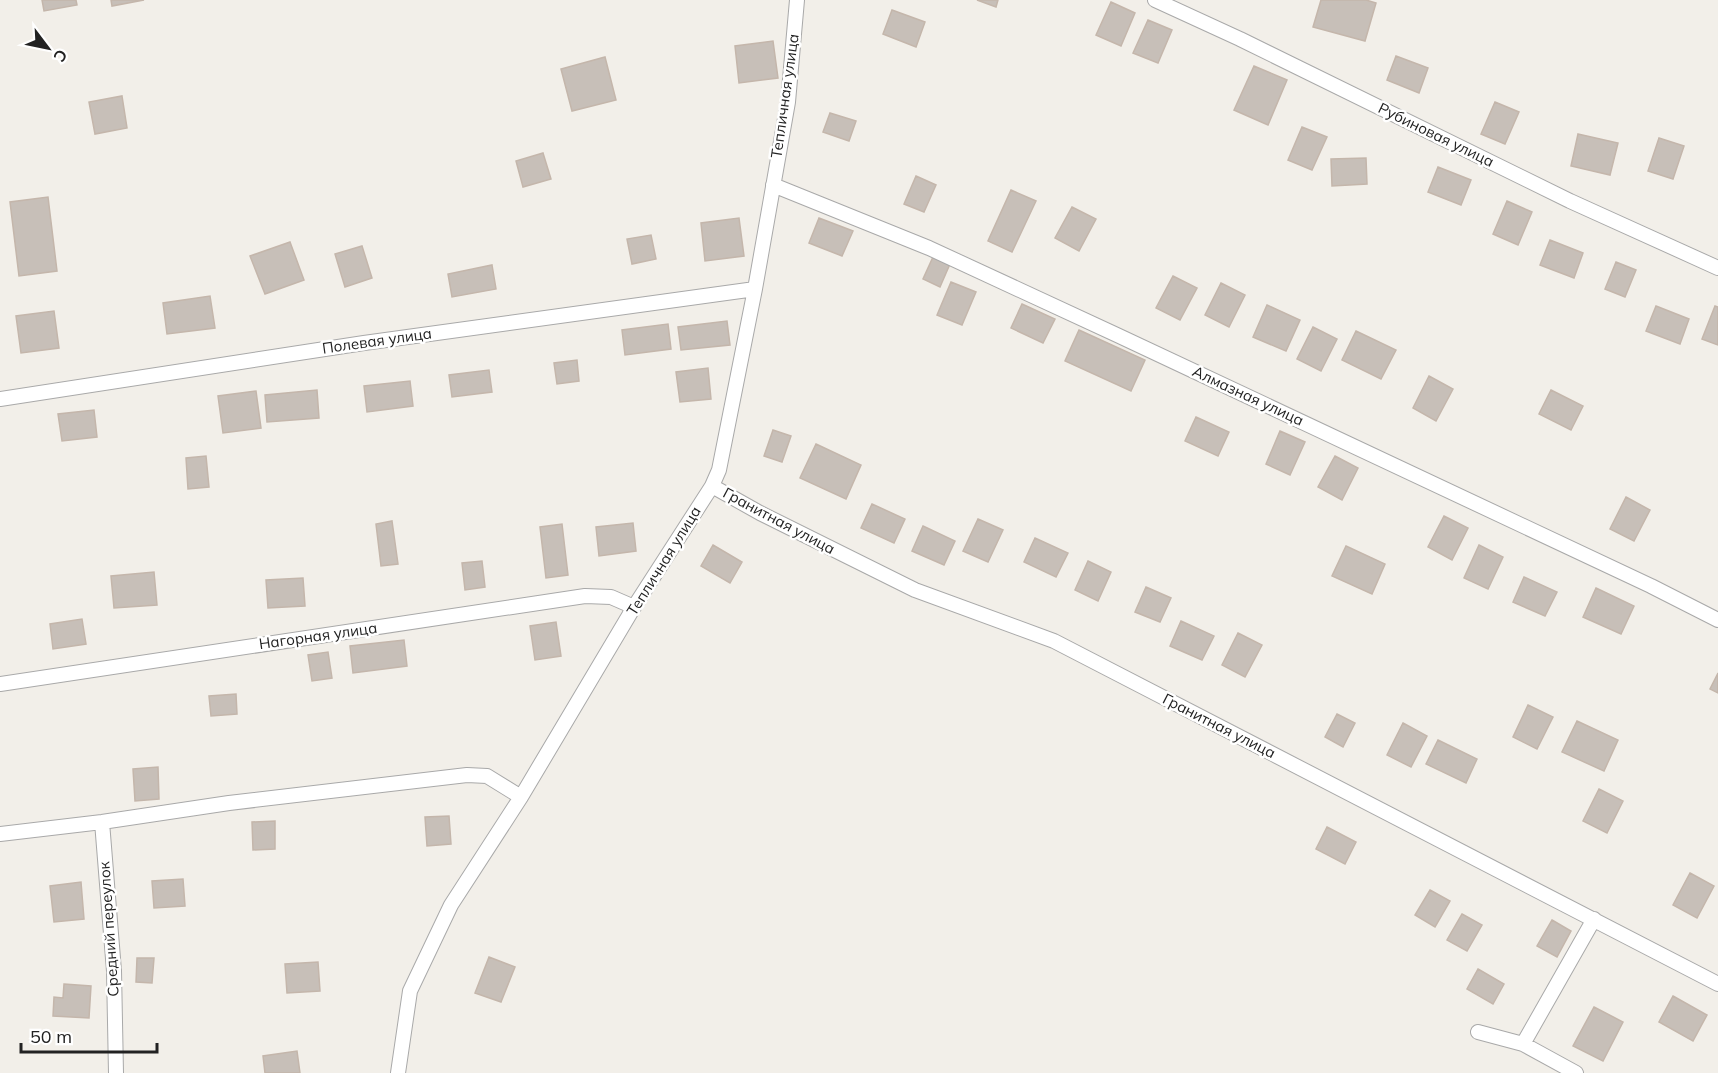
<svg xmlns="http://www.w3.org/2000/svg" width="1718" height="1073" font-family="Mulish,sans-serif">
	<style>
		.building { fill: #c7bfb8; stroke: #c4b6ab; stroke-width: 1.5 }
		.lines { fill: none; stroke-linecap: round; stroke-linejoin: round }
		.street-casing { stroke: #a9a9a9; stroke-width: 16 }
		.street { stroke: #fff; stroke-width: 14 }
		.labels { text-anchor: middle; stroke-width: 5; stroke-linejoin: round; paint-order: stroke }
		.street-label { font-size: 15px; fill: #222; stroke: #fff }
	</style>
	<rect width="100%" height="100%" fill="#f2efe9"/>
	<path class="building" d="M42,0H76L77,5L44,11Z
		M111,0H144L112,6Z
		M977,0H998L996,7Z
		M1321,0H1366L1376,3L1365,41L1313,27Z
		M1111,2L1135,13L1121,46L1096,35Z
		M892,10L925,22L916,47L883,34Z
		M1148,20L1172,30L1158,63L1133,53Z
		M773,41L778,78L739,83L735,46Z
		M1396,56L1428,68L1419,93L1387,80Z
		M605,57L616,100L572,111L561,69Z
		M1254,66L1287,80L1268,125L1234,110Z
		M122,96L127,128L95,134L89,102Z
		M1495,102L1519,112L1505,144L1481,134Z
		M830,113L856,121L849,141L823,132Z
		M1302,127L1327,137L1312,170L1288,160Z
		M1578,134L1618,143L1610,175L1571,166Z
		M1659,138L1684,146L1673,179L1648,171Z
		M543,153L551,179L523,187L516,161Z
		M1366,158L1367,184L1332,186L1331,159Z
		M1438,167L1471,180L1461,205L1428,192Z
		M916,176L936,185L924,212L904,204Z
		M1011,190L1036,201L1012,252L988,241Z
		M48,197L57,271L19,276L10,202Z
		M1507,201L1532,212L1518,245L1493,234Z
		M1072,207L1096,219L1079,251L1055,238Z
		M739,218L744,256L705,261L701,223Z
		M819,218L853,231L842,256L809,243Z
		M651,235L656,259L632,264L627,239Z
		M1550,240L1583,253L1574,278L1540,265Z
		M290,242L304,280L265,294L250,256Z
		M362,246L372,278L345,287L335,254Z
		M933,257L950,264L940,287L923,279Z
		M1616,262L1636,270L1625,297L1605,289Z
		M492,265L496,289L452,297L448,274Z
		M1173,276L1197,288L1180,320L1156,308Z
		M951,282L976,292L962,325L937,315Z
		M1221,283L1245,295L1229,327L1205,315Z
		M210,296L215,328L167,334L163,303Z
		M1022,304L1055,319L1043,343L1011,328Z
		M1267,305L1300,320L1286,351L1253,337Z
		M1656,306L1689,319L1680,344L1646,331Z
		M1715,306L1718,307V345L1702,339Z
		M54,311L59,348L21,353L16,316Z
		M727,321L730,345L681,350L678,327Z
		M668,324L671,349L625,355L622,330Z
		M1313,327L1337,339L1321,371L1297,359Z
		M1079,330L1145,360L1131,391L1065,361Z
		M1356,331L1396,350L1381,379L1342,360Z
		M577,360L579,381L557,384L554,363Z
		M708,368L711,399L680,402L676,372Z
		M489,370L492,392L452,397L449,375Z
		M1429,376L1453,389L1436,421L1413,408Z
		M410,381L413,406L367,412L364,386Z
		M317,390L319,418L267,422L265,395Z
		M1551,390L1583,406L1571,430L1539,414Z
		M256,391L261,428L223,433L218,396Z
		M94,410L97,437L62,441L58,414Z
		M1196,417L1229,432L1218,456L1185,441Z
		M773,430L791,436L782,462L764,456Z
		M1280,431L1305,442L1290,475L1266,464Z
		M816,444L861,465L846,499L800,478Z
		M206,456L209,487L188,489L186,458Z
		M1335,456L1358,468L1342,500L1318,487Z
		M1626,497L1650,510L1634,541L1610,529Z
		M872,504L905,519L894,543L861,528Z
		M1444,516L1468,528L1452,560L1428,547Z
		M978,519L1003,530L988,562L963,551Z
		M392,521L398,564L381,566L376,524Z
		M633,523L636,551L599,556L596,527Z
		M562,524L568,575L546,578L540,527Z
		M923,526L955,541L944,565L912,551Z
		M1035,538L1068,553L1056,577L1024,562Z
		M713,545L742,562L730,583L701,566Z
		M1479,545L1503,557L1488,589L1464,578Z
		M1346,546L1385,564L1372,594L1332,576Z
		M482,561L485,587L465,590L462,563Z
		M1088,561L1111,572L1098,601L1075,590Z
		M154,572L157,605L114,608L111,576Z
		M1524,577L1557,592L1545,616L1513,602Z
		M303,578L305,606L268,608L266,580Z
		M1146,587L1171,598L1160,622L1135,612Z
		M1596,588L1634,606L1621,634L1583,617Z
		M82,619L86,644L53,649L50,624Z
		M1181,621L1214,636L1202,660L1170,646Z
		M556,622L561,656L535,660L530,626Z
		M1238,633L1262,645L1245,677L1222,665Z
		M404,640L407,666L353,673L350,646Z
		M328,652L332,678L312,681L308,655Z
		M1718,673V693L1710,689Z
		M236,694L237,714L211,716L209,696Z
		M1528,705L1553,717L1537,749L1513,737Z
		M1337,714L1355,723L1343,747L1325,737Z
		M1577,721L1618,740L1604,771L1562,752Z
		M1403,723L1427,736L1411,767L1387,755Z
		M1438,740L1477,759L1466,783L1426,764Z
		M158,767L159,799L135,801L133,769Z
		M1599,789L1623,801L1607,833L1583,821Z
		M449,816L451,844L427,846L425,817Z
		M275,821V849L253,850L252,822Z
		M1327,827L1356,842L1345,864L1316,849Z
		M1690,873L1714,886L1697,918L1673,905Z
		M183,879L185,906L154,908L152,881Z
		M81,882L84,919L54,922L50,886Z
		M1430,890L1450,901L1435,927L1415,915Z
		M1462,914L1482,925L1467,951L1447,940Z
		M1552,920L1571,931L1557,957L1537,946Z
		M489,957L515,967L501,1002L475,993Z
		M137,958H154L152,983L136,982Z
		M318,962L320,991L287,993L285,964Z
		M1478,969L1504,984L1493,1004L1467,989Z
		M64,984L91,986L89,1018L53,1016L54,997L63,998Z
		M1673,996L1707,1015L1693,1041L1659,1022Z
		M1594,1007L1623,1022L1603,1061L1573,1046Z
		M297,1051L300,1073H265L263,1056Z"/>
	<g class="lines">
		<g class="street-casing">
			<path id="street" d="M1155,0L1240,39L1570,201L1718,268
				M773,185L929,248L1117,335L1651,586L1718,620
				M0,399L364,343L755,289
				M712,486L760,513L915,590L1054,641L1718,984
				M0,684L585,596L611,597L634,607
				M102,822L114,971L116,1073
				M0,834L102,822L229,803L467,775L487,776L521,797
				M1478,1032L1523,1044L1576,1073
				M1523,1044L1594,919
				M398,1073L410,991L451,905L521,797L634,607L712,486L719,470L755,289L788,102L797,0"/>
		</g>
		<use href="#street" class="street"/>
	</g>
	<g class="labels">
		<g class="street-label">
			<text transform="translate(785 96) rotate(-82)" y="5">Тепличная улица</text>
			<text transform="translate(1436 135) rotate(26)" y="5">Рубиновая улица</text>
			<text transform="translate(377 341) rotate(-8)" y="5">Полевая улица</text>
			<text transform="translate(1248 396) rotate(25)" y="5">Алмазная улица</text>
			<text transform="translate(779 521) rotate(28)" y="5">Гранитная улица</text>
			<text transform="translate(664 561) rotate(-58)" y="5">Тепличная улица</text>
			<text transform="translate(318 636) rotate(-8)" y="5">Нагорная улица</text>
			<text transform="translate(1219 726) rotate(27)" y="5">Гранитная улица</text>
			<text transform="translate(109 929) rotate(-94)" y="5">Средний переулок</text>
		</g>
	</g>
	<g transform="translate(48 48) rotate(122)" stroke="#ffffff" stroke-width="4.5" paint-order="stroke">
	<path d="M0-4.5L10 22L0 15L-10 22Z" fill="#222222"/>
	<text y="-9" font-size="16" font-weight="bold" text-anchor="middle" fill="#222222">С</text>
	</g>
	<path d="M21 1043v9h136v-9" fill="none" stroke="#222222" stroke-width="3"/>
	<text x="30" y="1043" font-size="18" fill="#222222" stroke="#ffffff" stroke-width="4.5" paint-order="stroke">50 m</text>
</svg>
